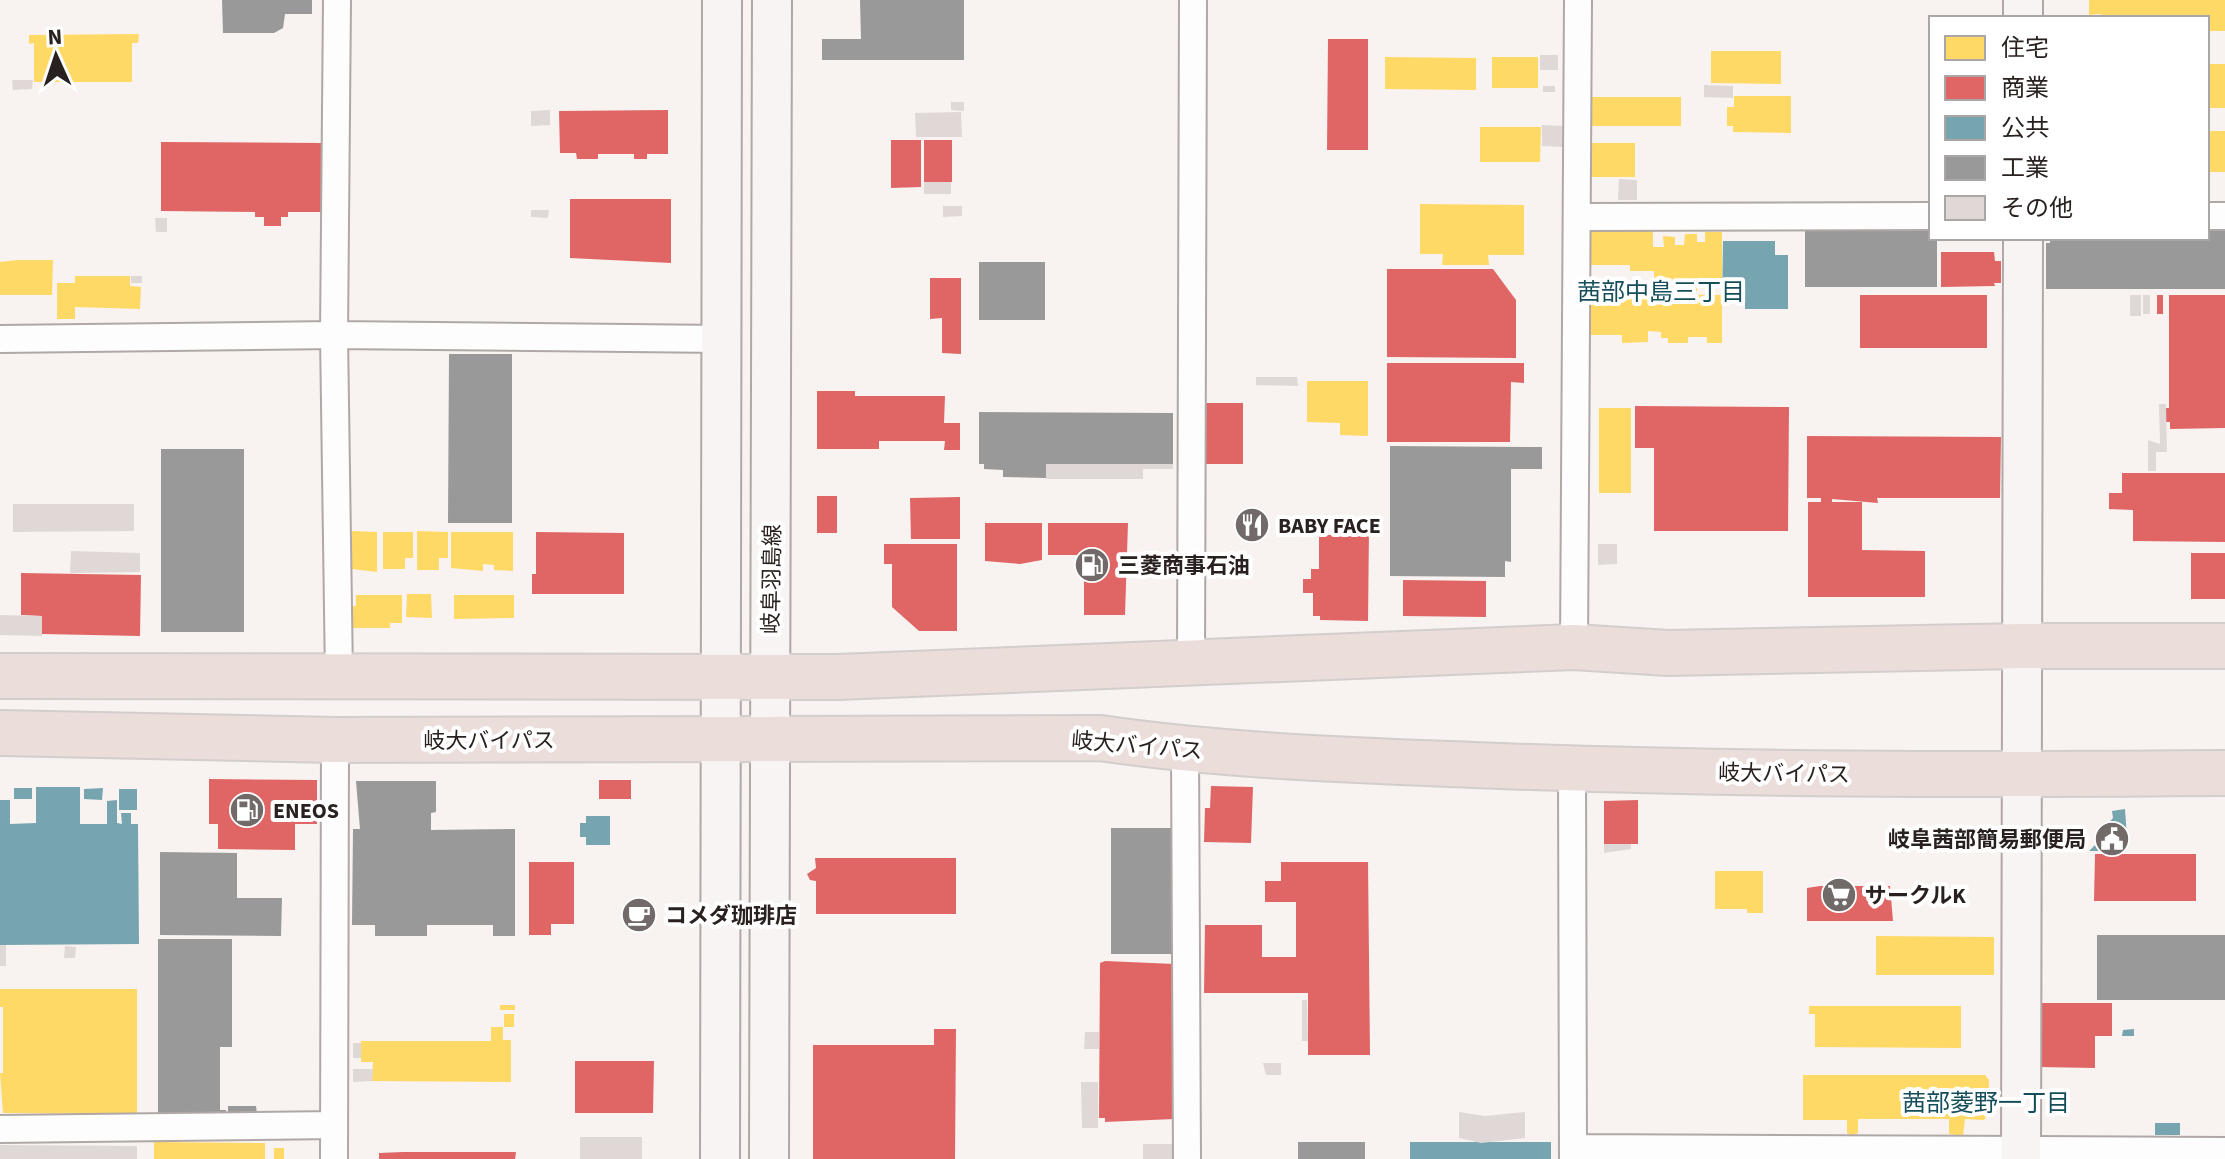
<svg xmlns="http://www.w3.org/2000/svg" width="2225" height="1159" font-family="'Source Sans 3','Noto Sans JP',sans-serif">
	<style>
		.homes { fill: #ffd966 }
		.shops { fill: #e06666 }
		.public { fill: #76a5af }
		.industry { fill: #999 }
		.building { fill: #dfd8d6 }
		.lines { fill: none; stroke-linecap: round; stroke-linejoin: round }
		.street-casing { stroke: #afa8a6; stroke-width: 30 }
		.secondary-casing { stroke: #afa8a6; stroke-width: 42 }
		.highway-casing { stroke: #d2cecd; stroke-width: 48 }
		.street { stroke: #fefdfd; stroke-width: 26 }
		.secondary { stroke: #f8f4f3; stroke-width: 38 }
		.highway { stroke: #ebddd9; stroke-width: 44 }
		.labels { text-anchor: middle; stroke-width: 8; stroke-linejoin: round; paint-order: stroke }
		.poi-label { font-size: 22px; font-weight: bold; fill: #29211f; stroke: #fff; text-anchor: start }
		.street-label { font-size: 22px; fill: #29211f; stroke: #fff }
		.neighbourhood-label { font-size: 24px; fill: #154e5a; stroke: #fff }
	</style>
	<rect width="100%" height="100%" fill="#f8f2f0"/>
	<path class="homes" d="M2089,0H2225V31H2207V18H2101V14L2089,15Z
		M139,34L138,43H132V82H34V43L29,44V35Z
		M1711,51H1781V84L1711,83Z
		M1385,57L1476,58V90L1385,89Z
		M1492,57H1538V88H1492Z
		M2207,64H2225V108H2207Z
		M1734,96H1791V133L1733,132V126H1727V107H1734Z
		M1589,97H1681V126H1592Z
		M1480,127H1541L1540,162H1480Z
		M2207,131H2225V172H2207Z
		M1590,143H1635V177H1590Z
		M1420,204L1524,205V255H1488L1489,265H1442L1443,254H1420Z
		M1589,231H1653V247H1664L1663,236L1675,237V245H1684L1685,234H1697V242H1705V232H1722V285H1697V291H1654V271H1630V265H1589Z
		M17,260H53L52,295H0V262Z
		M75,276H130V286L141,287L140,309L75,307V319H57V283H75Z
		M1591,294L1722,295V343H1707V337H1688V343H1668V338H1661V332L1648,331V342L1622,343V335H1591Z
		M1307,381H1368V436L1340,435V423L1307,422Z
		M1599,408H1631V493H1599Z
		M352,531L377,532V572L352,569Z
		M417,531L448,532V558H439V570H417Z
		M383,532H413V558H405V569H383Z
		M451,532H513V571L494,570V565L483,564V571L451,568Z
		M407,594H431L432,618L406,617Z
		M356,595H402V623H390V628H349L350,606H356Z
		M454,595H514V618L454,619Z
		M1715,871H1763V913H1747V909H1715Z
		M1876,936L1994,937V975H1876Z
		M0,989H137V1114L3,1113L0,1073H3V1007H0Z
		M500,1005H515V1010H500Z
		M1809,1006H1961V1048L1815,1047V1014H1809Z
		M504,1014H514V1027H504Z
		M491,1027H503V1040H511V1082L372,1081L373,1062H361V1041H491Z
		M1803,1075H1985L1989,1080L1988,1114L1984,1120L1965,1119L1963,1136L1949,1134V1119H1858V1133L1852,1136L1847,1133V1120H1803Z
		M154,1142L265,1143V1159H154Z
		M274,1148H284V1159H274Z"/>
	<path class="shops" d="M1328,39H1368V150H1327Z
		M668,110V154H647V159H634V154H598V159H577L576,153H560L559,111Z
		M891,140H921V187L891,188Z
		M924,140H952V182H924Z
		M161,142L321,143V212H288V217H281V226H264V217H255V212L161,211Z
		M570,199H671V263L570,258Z
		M1941,252H1994L1995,261H2001V283H1994L1995,286L1941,287Z
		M1387,269H1493L1516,300V358L1387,357Z
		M930,278H961V354L942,353V318L930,319Z
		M1860,295H1987V348H1860Z
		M2157,295H2163V314H2157Z
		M2169,295H2225V428L2170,429V422H2166V408H2169Z
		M1387,363H1524V383L1511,382L1510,442H1387Z
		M817,391H855V396H945L944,423H960V450H944L945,441H879V449H817Z
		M1206,403H1243V464H1206Z
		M1635,406L1789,407L1788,531H1654V448H1635Z
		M1807,436L2001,437L2000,498H1877L1878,503L1832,499V502H1862V550L1925,551V597H1808V502H1821V498H1807Z
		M2122,473H2225V542L2133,541V510L2109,509V493H2122Z
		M817,496H837V533H817Z
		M960,497V539H911L910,498Z
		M1338,516H1352V529H1369L1368,621L1320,620V616H1313V593H1303V579H1311V569H1319V535H1338Z
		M985,523H1042V560L1020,564L985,561Z
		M1048,523H1128L1125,615H1084V555H1048Z
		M536,532L624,533V594H532V574H536Z
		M884,544H957V631H919L892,607V564H884Z
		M2191,553H2225V599H2191Z
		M21,573L141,575L140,636L42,634V616L21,615Z
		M1403,580L1486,581V617L1403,616Z
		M209,779L317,780V824H295V850L218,849V824H209Z
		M599,780H631V799H599Z
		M1211,786L1253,787L1251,843L1204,842L1205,808H1210Z
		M1638,800V844H1604V801Z
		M2095,854H2196V901H2094Z
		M815,858H956V914H816V881L810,880L807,874L816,868Z
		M529,862H574V924H551V935H529Z
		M1281,862H1368L1370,1055H1308V993H1204L1205,925H1262V957H1296V902H1265V881H1281Z
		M1820,886H1890L1893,921H1807V888Z
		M1105,961L1175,964L1174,1119L1105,1122V1118H1099L1100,963Z
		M2039,1003H2112V1036H2095V1068L2039,1067Z
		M934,1029H956L955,1159H813V1045H934Z
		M575,1061H654L653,1113H575Z
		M516,1152L515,1159H379V1153L403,1152Z"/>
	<path class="public" d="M1723,241H1775V255H1788V309H1745V304H1722Z
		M36,787H80V824H107V801L117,800V823L122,824L121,813H131V824H138L139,944L0,945V800H10V824L36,823Z
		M14,788H32V799H14Z
		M103,788L102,800L84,799V789Z
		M119,789H137V810H119Z
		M2125,809L2127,838L2114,851H2089L2101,839L2097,835L2113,818L2112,811Z
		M586,816H610V845H586V837H580V823H586Z
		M2134,1029V1036H2122L2123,1030Z
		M2155,1123H2180V1135H2155Z
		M1410,1142H1551V1159H1410Z"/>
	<path class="industry" d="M222,0H312V14H285L283,28L274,33H223Z
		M860,0H964V60H822V39H861Z
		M1805,228H1931V238H1937V287H1805Z
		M2207,228H2225V289H2046V243H2050V238H2207Z
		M979,262H1045V320H979Z
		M449,354H512V523H448Z
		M979,412L1173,413V464H1046V478L1003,477V470L984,469V464H979Z
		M1390,446L1542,447V469H1511V562L1505,561V577L1390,576Z
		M161,449H244V632H161Z
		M356,781H436V812L431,813V830L515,829V936H493V925H427V936H375V925H352L353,829H360Z
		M1111,828H1174V954H1111Z
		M160,852L237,853V898H282L281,936L160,935Z
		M2097,935H2225V1000H2097Z
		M158,939H232V1047H220V1110H226L225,1114H158Z
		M228,1106H256L257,1114H228Z
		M1298,1142H1365V1159H1298Z"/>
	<path class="building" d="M1540,55H1558V70H1540Z
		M12,80H33L32,89L13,90Z
		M1704,85L1733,86V98L1704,97Z
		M1543,86H1555V92H1543Z
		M951,102H964V111L951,110Z
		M550,110V125L531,126V111Z
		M961,112L962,137H916L915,113Z
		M1542,125L1563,126V147L1542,146Z
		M1619,179L1637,180V200H1618Z
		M924,182H951V194H924Z
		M943,206H962V216L943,217Z
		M531,210H549L548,218L531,217Z
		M155,218H167V232H156Z
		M131,276H142V283H131Z
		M2130,295H2141V316H2130Z
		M2143,295H2150V314H2143Z
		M1256,377H1297L1298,386L1256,385Z
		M2159,404H2166L2167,452H2156V471H2148V440L2160,444Z
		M1046,464H1173V469H1143V479H1046Z
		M13,504H134V531L13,532Z
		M1598,544H1617V564L1598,565Z
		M71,551L140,553V572L70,573Z
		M0,615L42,616V636L0,635Z
		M1604,844H1631V849L1604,853Z
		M0,945H6V966H0Z
		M65,946L76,947L75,958H64Z
		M1302,1000H1307L1308,1041H1302Z
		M1085,1032H1099V1049H1084Z
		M353,1043H361V1058H353Z
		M1263,1063H1281V1075H1266Z
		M353,1069H373L372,1081L353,1082Z
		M1081,1082H1098V1128H1082Z
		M1459,1112L1485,1116L1525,1112V1138L1481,1143L1459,1138Z
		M580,1137H642V1159H580Z
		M1143,1144H1174V1159H1143Z
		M0,1145L137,1146V1159H0Z"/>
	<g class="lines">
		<g class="street-casing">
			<path id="street" d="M337,0L334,335L339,677
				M2207,216H2225
				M1579,217L1931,216
				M0,339L334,335L724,339
				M1574,647L1578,0
				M1191,662L1193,0
				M1185,750L1187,1159
				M1572,769L1573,1159
				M0,1129L334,1125
				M1573,1148L2225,1151
				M334,1159L335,740"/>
		</g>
		<g class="secondary-casing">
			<path id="secondary" d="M2023,0V18
				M720,1159L722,0
				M769,1159L772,0
				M2021,1159L2023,238"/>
		</g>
		<g class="highway-casing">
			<path id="highway" d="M0,676L838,677L1574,647L1668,653L2022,646H2225
				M0,733L335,740L1100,738C1224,756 1349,760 1474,765C1725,775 1975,775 2225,773"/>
		</g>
		<use href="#street" class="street"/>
		<use href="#secondary" class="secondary"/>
		<use href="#highway" class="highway"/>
	</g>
	<defs>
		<g id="restaurant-disc" transform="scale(1.8)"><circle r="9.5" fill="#716a68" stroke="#fff"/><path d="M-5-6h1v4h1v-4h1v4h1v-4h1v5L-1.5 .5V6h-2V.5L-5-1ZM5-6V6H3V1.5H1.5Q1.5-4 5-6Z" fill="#fff"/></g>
		<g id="fuel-disc" transform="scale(1.8)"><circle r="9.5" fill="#716a68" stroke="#fff"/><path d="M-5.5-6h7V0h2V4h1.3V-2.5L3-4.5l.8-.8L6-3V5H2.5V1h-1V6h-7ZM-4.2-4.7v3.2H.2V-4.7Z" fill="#fff"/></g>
		<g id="civic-disc" transform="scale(1.8)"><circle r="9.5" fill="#716a68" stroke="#fff"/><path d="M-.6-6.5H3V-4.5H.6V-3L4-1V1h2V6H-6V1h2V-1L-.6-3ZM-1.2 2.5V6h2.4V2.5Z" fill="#fff"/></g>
		<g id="supermarket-disc" transform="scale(1.8)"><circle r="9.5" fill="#716a68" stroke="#fff"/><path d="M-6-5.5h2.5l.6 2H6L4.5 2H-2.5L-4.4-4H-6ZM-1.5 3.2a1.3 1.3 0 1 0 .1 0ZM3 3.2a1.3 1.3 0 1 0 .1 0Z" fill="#fff"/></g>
		<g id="cafe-disc" transform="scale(1.8)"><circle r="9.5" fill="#716a68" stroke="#fff"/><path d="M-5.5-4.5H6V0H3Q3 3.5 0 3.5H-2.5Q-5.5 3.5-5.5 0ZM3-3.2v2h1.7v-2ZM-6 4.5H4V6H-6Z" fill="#fff"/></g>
	</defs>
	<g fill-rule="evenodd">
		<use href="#restaurant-disc" x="1252" y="525"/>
		<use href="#fuel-disc" x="1092" y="565"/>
		<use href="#fuel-disc" x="247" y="810"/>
		<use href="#civic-disc" x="2112" y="839"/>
		<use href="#supermarket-disc" x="1839" y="895"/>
		<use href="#cafe-disc" x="639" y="915"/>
	</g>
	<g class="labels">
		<g class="poi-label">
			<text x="1278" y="533">BABY FACE</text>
			<text x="1118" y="573">三菱商事石油</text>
			<text x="273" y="818">ENEOS</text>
			<text x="2086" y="847" text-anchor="end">岐阜茜部簡易郵便局</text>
			<text x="1865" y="903">サークルK</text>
			<text x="665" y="923">コメダ珈琲店</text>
		</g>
		<g class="street-label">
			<text transform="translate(771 579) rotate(-89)" y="8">岐阜羽島線</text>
			<text x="489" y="748">岐大バイパス</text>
			<text transform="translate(1137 745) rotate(5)" y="8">岐大バイパス</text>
			<text transform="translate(1784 773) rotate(1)" y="8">岐大バイパス</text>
		</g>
		<g class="neighbourhood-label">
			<text x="1661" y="300">茜部中島三丁目</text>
			<text x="1986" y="1111">茜部菱野一丁目</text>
		</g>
	</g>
	<rect x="1929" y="16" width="280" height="224" fill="#ffffff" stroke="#a9a6a5" stroke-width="2"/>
	<rect x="1945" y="36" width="40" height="24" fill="#ffd966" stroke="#a9a6a5" stroke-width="2"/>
	<text x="2001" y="56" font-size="24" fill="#29211f">住宅</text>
	<rect x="1945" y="76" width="40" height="24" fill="#e06666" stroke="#a9a6a5" stroke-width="2"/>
	<text x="2001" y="96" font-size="24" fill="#29211f">商業</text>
	<rect x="1945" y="116" width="40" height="24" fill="#76a5af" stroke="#a9a6a5" stroke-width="2"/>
	<text x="2001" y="136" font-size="24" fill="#29211f">公共</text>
	<rect x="1945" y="156" width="40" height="24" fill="#999999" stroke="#a9a6a5" stroke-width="2"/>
	<text x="2001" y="176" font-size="24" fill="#29211f">工業</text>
	<rect x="1945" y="196" width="40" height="24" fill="#dfd8d6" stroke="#a9a6a5" stroke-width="2"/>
	<text x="2001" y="216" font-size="24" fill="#29211f">その他</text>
	<g transform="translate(56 56) rotate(357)" stroke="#ffffff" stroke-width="6" paint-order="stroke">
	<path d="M0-6L14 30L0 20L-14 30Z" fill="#29211f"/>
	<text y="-12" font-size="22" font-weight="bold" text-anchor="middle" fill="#29211f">N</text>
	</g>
</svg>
